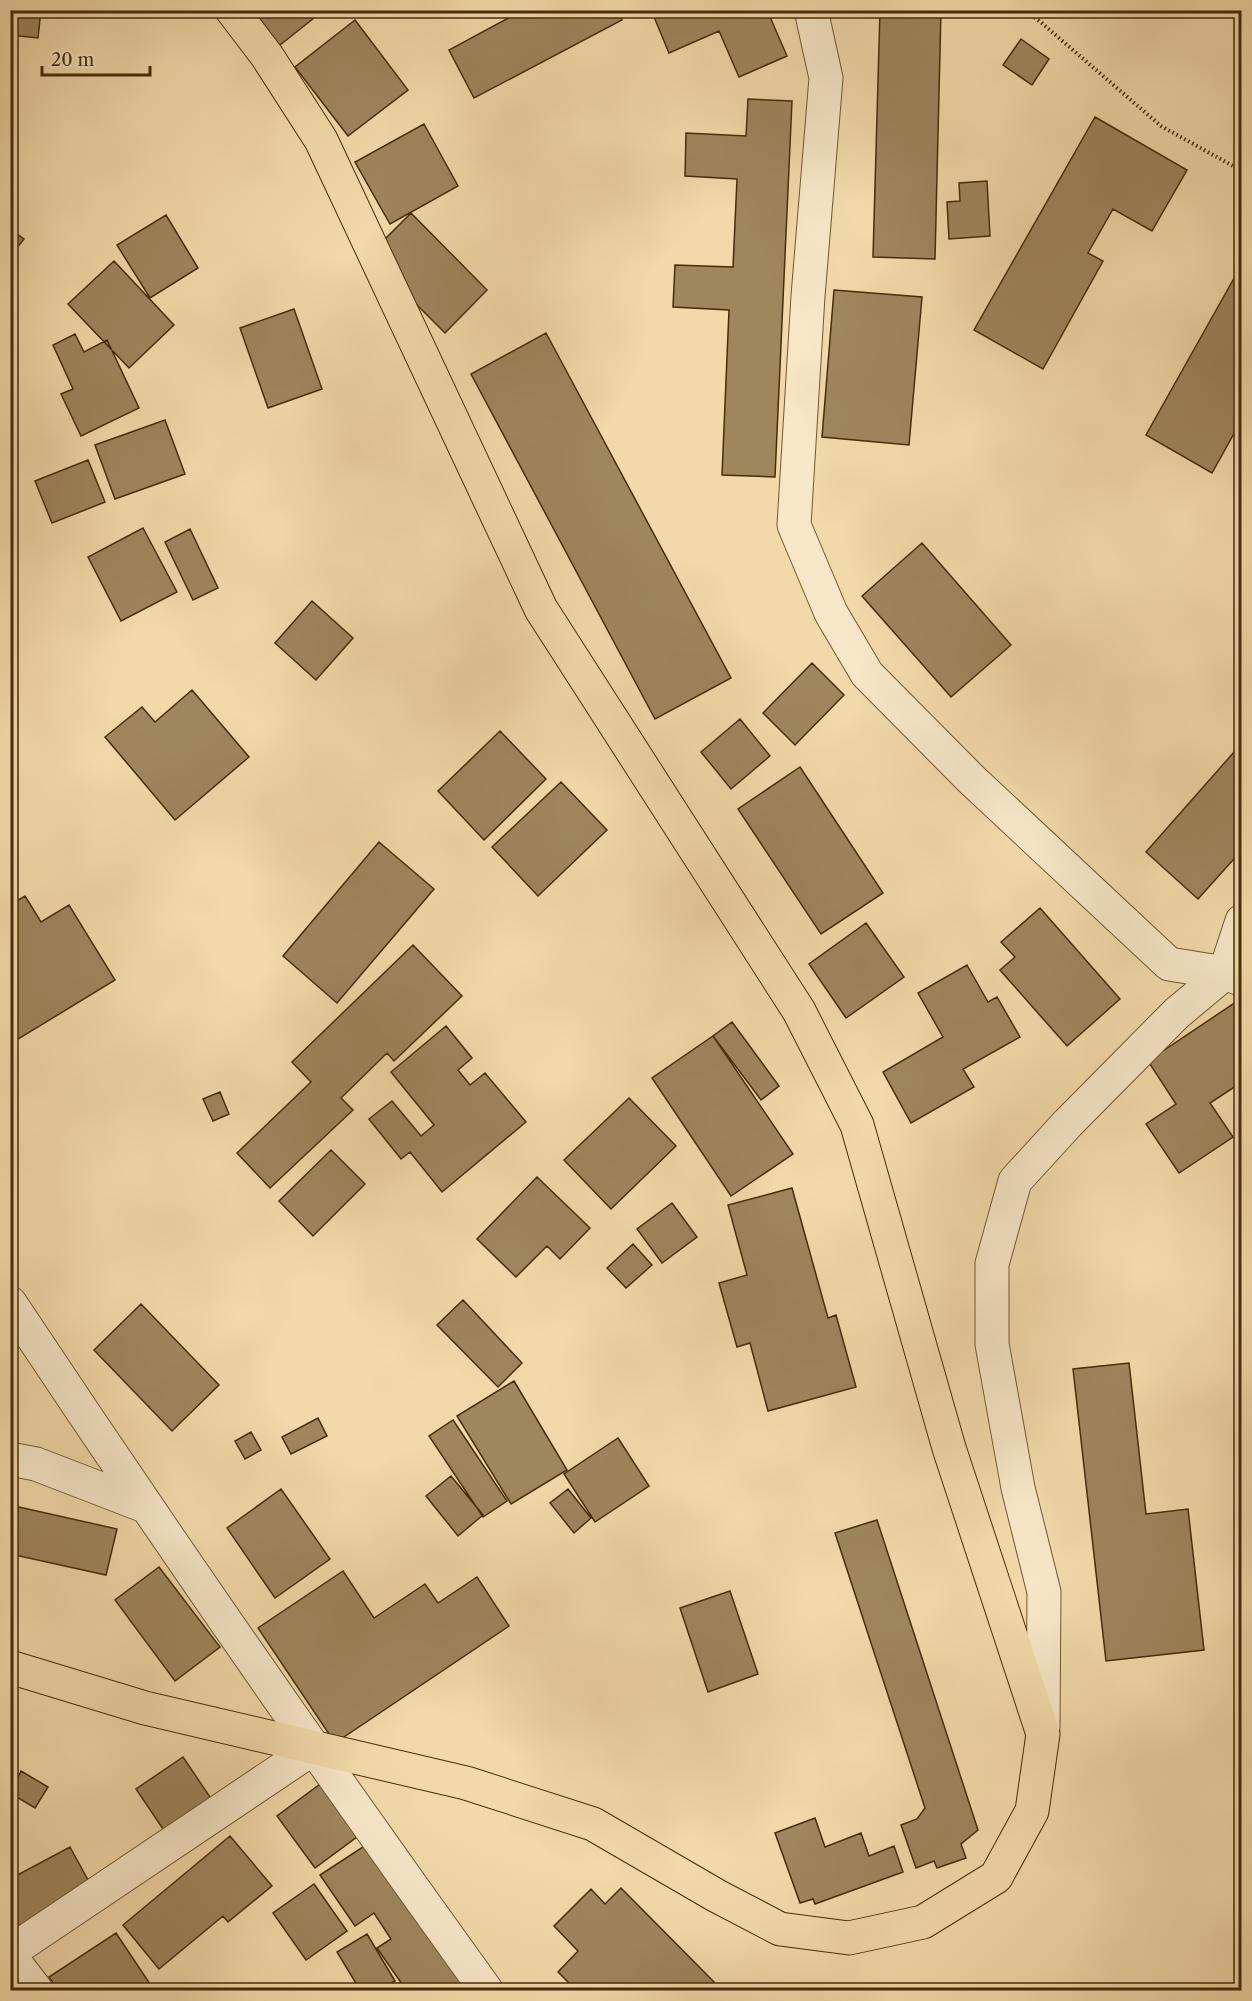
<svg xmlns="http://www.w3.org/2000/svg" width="1252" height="2001" font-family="'Libre Caslon Text',serif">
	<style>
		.building { fill: #9e865d; stroke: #442d0a; stroke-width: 1.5 }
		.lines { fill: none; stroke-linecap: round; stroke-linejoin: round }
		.minor-casing { stroke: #705832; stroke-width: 35 }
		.major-casing { stroke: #442d0a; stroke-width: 35 }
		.path { stroke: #442d0a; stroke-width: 4; stroke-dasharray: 1.5 3; stroke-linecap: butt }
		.minor { stroke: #f7e6c7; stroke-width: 33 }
		.major { stroke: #f2d9a9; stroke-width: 33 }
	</style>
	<rect width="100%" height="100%" fill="#f2d9a9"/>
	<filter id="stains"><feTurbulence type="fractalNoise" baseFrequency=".00333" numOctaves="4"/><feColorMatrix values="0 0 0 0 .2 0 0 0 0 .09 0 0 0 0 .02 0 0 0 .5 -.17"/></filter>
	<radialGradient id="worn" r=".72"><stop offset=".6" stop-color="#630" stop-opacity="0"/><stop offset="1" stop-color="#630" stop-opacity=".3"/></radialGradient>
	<path class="building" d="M10,10H41L38,38L10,35Z
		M244,10H324L275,49Z
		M523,10H617L622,20L474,98L449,50Z
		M655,10H767L787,56L739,77L719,31L669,53L652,12Z
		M880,10H941L935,259L873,257Z
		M355,20L408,90L348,136L295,67Z
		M1021,39L1049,59L1032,85L1003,65Z
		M748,99L792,101L775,477L722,475L729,310L673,307L675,265L733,267L737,179L685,176L686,133L746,136Z
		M1095,117L1187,170L1152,231L1113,209L1088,253L1103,261L1043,369L974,330Z
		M424,124L458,186L390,224L355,162Z
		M987,181L990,236L949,239L947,202L960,201L959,183Z
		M411,213L487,290L445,333L368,256Z
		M166,215L198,268L150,298L117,245Z
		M10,229L24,239L10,257Z
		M114,261L174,325L129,368L68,304Z
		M1242,264V419L1212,473L1146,435Z
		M834,290L922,297L909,445L822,437Z
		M294,309L322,389L268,408L240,328Z
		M546,333L731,678L655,719L471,374Z
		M75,334L84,352L107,340L139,408L81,436L61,394L73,389L53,345Z
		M165,420L185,474L115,499L95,445Z
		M88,460L105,502L52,523L35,481Z
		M143,528L177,592L121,621L88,557Z
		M190,529L218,588L193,600L165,542Z
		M922,543L1011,645L951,697L862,596Z
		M312,601L353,638L316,680L275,643Z
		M812,663L844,695L795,745L763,713Z
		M192,690L249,757L175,820L105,737L142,707L155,722Z
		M740,719L770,756L731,789L701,752Z
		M500,731L546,779L484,840L438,791Z
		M1242,743V850L1198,899L1146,852Z
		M800,767L883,893L821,934L738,809Z
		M561,782L607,830L538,896L492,847Z
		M379,842L434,889L337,1003L283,956Z
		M25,896L41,922L69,905L115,980L10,1044V905Z
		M1040,908L1120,999L1067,1046L1000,970L1015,957L1001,942Z
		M866,923L904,977L846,1018L809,964Z
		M413,945L462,996L394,1061L387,1053L341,1098L353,1110L270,1188L237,1153L311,1082L292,1062Z
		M967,965L988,1002L997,997L1020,1037L963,1069L974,1087L911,1123L883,1072L943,1037L918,993Z
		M1242,998V1082L1210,1103L1233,1137L1179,1173L1146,1124L1176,1104L1148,1061Z
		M732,1022L779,1086L761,1100L713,1036Z
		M446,1026L472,1058L458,1070L470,1085L485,1073L526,1122L442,1192L410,1152L401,1159L369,1119L392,1101L421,1136L434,1125L391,1072Z
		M713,1036L793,1154L731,1196L652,1078Z
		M220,1092L229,1114L213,1121L203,1099Z
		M629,1098L676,1146L611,1209L564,1160Z
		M331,1150L365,1184L313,1236L279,1201Z
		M537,1177L590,1228L560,1259L547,1246L516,1277L477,1239Z
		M792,1188L828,1318L836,1315L856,1387L768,1411L750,1343L737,1347L719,1283L747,1275L728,1205Z
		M672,1203L697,1237L662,1263L637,1229Z
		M633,1244L652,1265L626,1288L607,1268Z
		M463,1300L522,1363L498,1387L437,1325Z
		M141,1304L219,1385L172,1431L94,1350Z
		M1129,1363L1146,1514L1188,1509L1204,1650L1106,1661L1073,1369Z
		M514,1381L567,1470L511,1504L457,1416Z
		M318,1418L327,1436L291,1454L282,1437Z
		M453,1420L507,1501L483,1517L429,1436Z
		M251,1432L261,1450L245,1459L235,1441Z
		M618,1438L649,1486L595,1522L564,1474Z
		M451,1476L483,1515L458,1536L426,1496Z
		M281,1489L330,1559L275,1598L227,1528Z
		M568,1489L591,1518L574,1533L550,1503Z
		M10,1505L117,1529L106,1575L10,1554Z
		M877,1520L978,1830L961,1844L966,1858L937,1868L934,1861L916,1868L901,1825L917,1819L925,1808L835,1533Z
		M159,1567L220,1647L175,1681L115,1600Z
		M343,1571L374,1618L425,1584L438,1603L477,1577L509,1626L335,1743L258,1628Z
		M730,1591L758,1674L708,1692L680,1608Z
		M183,1757L212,1800L165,1832L136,1789Z
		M21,1771L48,1787L35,1808L10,1793Z
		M327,1779L365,1831L315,1868L277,1816Z
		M815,1818L825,1847L861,1833L869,1856L894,1846L903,1872L815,1904L813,1899L800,1903L775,1833Z
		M230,1836L272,1886L228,1922L223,1916L159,1969L123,1925Z
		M372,1841L472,1990H398L404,1987L377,1948L391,1939L374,1913L355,1926L320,1875Z
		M70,1847L94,1891L20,1931L10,1913V1879Z
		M314,1884L347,1931L306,1960L273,1913Z
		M621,1888L714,1982L705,1990H576L558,1972L578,1951L554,1926L591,1889L605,1904Z
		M116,1933L154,1990H58L49,1977Z
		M367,1934L395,1981L378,1990H360L337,1952Z"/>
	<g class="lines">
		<g class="minor-casing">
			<path id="minor" d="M811,10L826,78L808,296L794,525L831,613L867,674L971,779L1169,964L1225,973L1242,921
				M10,1303C164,1535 323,1764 486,1990
				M10,1459L36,1464L145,1506
				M1043,1727L1044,1592L1018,1488L992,1344V1264L1015,1181L1068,1123L1177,1013L1225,973L1238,978
				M10,1952L312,1749
				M10,1956L36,1990"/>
		</g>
		<g class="major-casing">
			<path id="major" d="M10,1667L145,1708L466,1783L593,1824L717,1896L780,1929L849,1938L923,1922L996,1877L1032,1811L1043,1734L949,1448L857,1125L799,1011L541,609L321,140L267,56L232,10"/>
		</g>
		<path class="path" d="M1023,10L1037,19L1161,126L1242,171"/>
		<use href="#minor" class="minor"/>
		<use href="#major" class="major"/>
	</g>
	<rect width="1252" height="2001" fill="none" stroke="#f2d9a9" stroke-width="36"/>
	<rect x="12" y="12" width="1228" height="1977" fill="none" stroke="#442d0a" stroke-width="3"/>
	<rect x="18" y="18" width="1216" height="1965" fill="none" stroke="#442d0a" stroke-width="1.5"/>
	<path d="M42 66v9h108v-9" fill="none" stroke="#442d0a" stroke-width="3"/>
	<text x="51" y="66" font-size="18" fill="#442d0a" stroke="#f7e6c7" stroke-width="4.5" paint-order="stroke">20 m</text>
	<rect width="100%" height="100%" filter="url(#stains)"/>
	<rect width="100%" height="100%" fill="url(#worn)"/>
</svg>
